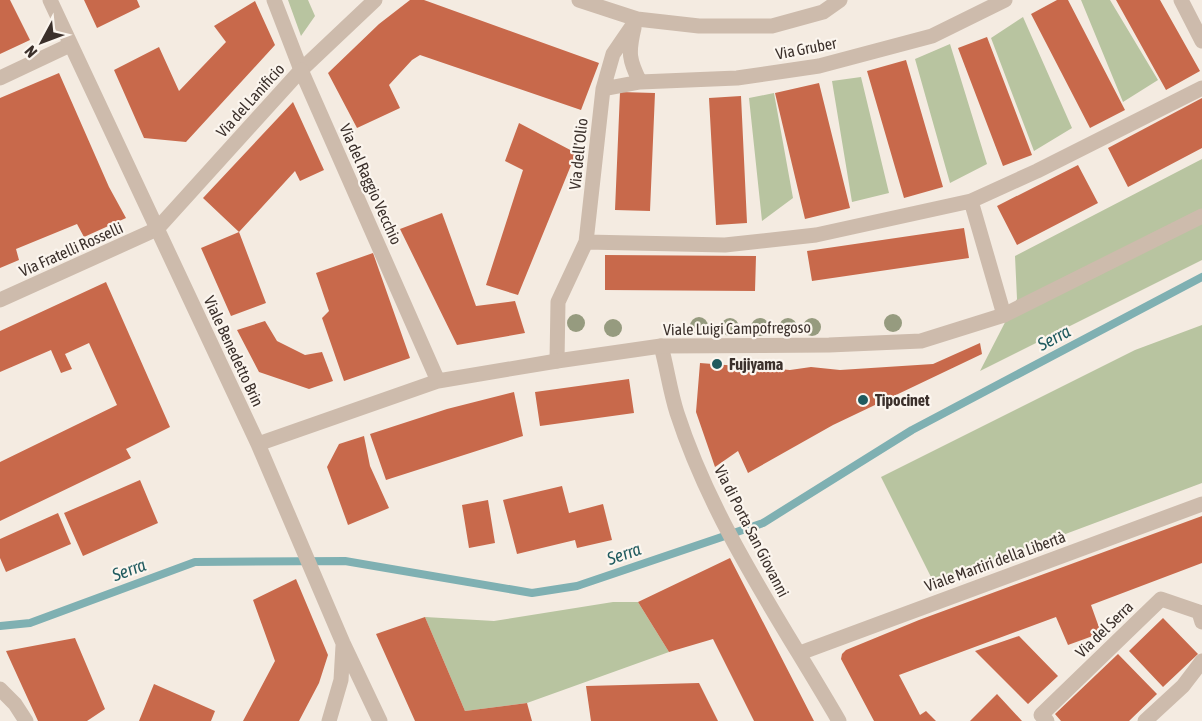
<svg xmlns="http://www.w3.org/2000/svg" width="1202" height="721" font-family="'Asap Condensed',sans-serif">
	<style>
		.green { fill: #b8c4a0 }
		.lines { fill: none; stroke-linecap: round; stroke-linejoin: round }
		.stream { stroke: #7fb0b2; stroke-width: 8 }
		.building { fill: #c8694b }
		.minor { stroke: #cdbbac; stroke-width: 15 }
		.tertiary { stroke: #cdbbac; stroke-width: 15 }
		.tree { fill: #969b7f }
		.poi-dot { fill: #1f5a5e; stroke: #fbf5ee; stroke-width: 2 }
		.labels { text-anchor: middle; stroke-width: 4.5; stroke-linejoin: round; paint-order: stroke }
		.street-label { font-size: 16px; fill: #3b302b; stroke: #fbf5ee }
		.poi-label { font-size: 16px; font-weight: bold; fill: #3b302b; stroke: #fbf5ee; text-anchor: start }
		.water-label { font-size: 18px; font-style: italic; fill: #1f5a5e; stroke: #fbf5ee }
	</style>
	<rect width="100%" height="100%" fill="#f4ebe1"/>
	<path class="green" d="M288,0H308L315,16L301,36Z
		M1081,0H1110L1158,80L1123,102Z
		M1023,17L1072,128L1034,151L991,38Z
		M950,44L987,164L950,183L915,59Z
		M861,77L889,193L852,202L832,81Z
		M774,93L793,198L762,221L749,98Z
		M1202,159V260L980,371L1017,299L1015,256Z
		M1202,325V483L934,583L881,477L1135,350Z
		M613,602H638L669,652L527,703L465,711L425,617L494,621Z"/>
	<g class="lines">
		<path class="stream" d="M0,626L30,623L195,562L345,561L532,593L577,586L763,523L912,430L1202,277"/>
	</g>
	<path class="building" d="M0,0H10L30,40L0,54Z
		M84,0H137L140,7L97,28Z
		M410,0H424L599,63L581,110L420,55L412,60L389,85L400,108L357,128L328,73L379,24Z
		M1057,0H1068L1125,110L1090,128L1031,14Z
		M1116,0H1160L1200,71L1166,90Z
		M255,1L275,45L186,142L144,138L114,70L159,47L179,91L226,42L214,26Z
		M987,37L1032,155L1003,166L958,48Z
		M906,60L943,187L904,198L867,71Z
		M59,73L109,187L126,218L84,237L77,224L16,249L19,260L0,268V98Z
		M819,83L850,208L805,219L775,93Z
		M620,92L655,93L650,211L615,210Z
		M741,96L747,223L716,225L709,98Z
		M1202,98V148L1128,187L1108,148Z
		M293,102L324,170L300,181L295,171L239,232L203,198Z
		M519,123L576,153L518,295L486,285L523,170L505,161Z
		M1078,165L1098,203L1017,245L997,206Z
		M442,213L476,306L515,301L525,333L457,345L400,229Z
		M964,228L969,258L812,281L807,251Z
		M239,232L266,303L231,316L201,248Z
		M373,253L410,358L344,381L322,318L329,311L316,273Z
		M605,255L756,256L755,291L605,290Z
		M106,282L170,427L126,449L131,458L0,521V462L117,405L89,343L65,354L72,369L61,373L51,350L0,372V331Z
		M265,321L277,341L305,355L322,352L333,381L309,389L259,372L237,330Z
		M980,343L982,354L833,425L748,473L738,451L715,467L696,412L700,363L790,370L811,367L840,370L933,364Z
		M629,379L634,413L540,426L535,392Z
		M514,392L523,436L386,480L370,434L447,409Z
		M364,436L370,466L389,508L348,525L327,467L339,444Z
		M140,480L158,523L83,556L64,513Z
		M562,486L569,513L603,504L612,540L577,548L575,540L517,554L503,500Z
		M488,500L495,543L469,548L462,505Z
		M58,513L71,544L6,572L0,558V539Z
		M1202,516V563L1091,605L1101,633L1068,645L1056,617L899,675L920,715L926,711L936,721H874L841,659L842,654L846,650L919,620Z
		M730,558L814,721H754L713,639L669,652L638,602Z
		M296,579L328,655L319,683L299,721H243L275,661L253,600Z
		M425,617L465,711L527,703L532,721H415L376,634Z
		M1163,618L1198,654L1163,687L1129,651Z
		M1019,636L1058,676L1028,704L975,651Z
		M75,638L105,709L87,721H38L6,651Z
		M1118,654L1157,694L1129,721H1061L1055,714Z
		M699,683L718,721H591L586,686Z
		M154,684L215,711L211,721H139Z
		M997,694L1022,721H970Z"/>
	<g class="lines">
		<path class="minor" d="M274,0L301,70L375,0
			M579,0L637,19L699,26H772L823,12L840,0
			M1181,0L1202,41
			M634,28C628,53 629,60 640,82
			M0,78L70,45
			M603,89L640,82L737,78L819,66L932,36L1005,0
			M971,201L1004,315
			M586,242L725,245L816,235L971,201L1037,171L1202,88
			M0,300L157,229
			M661,346C667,368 670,391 677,413C713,524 781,621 839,721
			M557,361L558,302L586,242L603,89L613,54L637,19
			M800,653L1202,504
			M0,689L15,704L26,721
			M1047,721L1041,715L1161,599L1199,612L1202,622
			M1145,721L1183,686L1202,661"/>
		<path class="tertiary" d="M50,0L258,444L343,643L380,721
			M157,229L301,70L438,381
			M258,444L438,381L557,361L661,346L829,345L921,341L1004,315L1202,216
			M329,721L341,680L343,646"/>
	</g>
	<g class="tree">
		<circle cx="576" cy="323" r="9"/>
		<circle cx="893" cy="323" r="9"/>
		<circle cx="699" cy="326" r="9"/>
		<circle cx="730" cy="327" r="9"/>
		<circle cx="760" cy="327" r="9"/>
		<circle cx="788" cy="327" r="9"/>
		<circle cx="812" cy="327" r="9"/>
		<circle cx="613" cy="328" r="9"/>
	</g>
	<g class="poi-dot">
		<circle cx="717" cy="364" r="6"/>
		<circle cx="863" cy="400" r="6"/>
	</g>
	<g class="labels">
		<g class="street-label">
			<text transform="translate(806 48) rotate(-11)" y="6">Via Gruber</text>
			<text transform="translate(250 100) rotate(-48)" y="6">Via del Lanificio</text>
			<text transform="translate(578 154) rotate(-84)" y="6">Via dell'Olio</text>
			<text transform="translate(371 184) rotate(66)" y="6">Via del Raggio Vecchio</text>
			<text transform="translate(71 249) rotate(-24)" y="6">Via Fratelli Rosselli</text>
			<text transform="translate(737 328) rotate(-1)" y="6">Viale Luigi Campofregoso</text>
			<text transform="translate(234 351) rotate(65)" y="6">Viale Benedetto Brin</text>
			<text transform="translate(752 531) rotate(63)" y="6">Via di Porta San Giovanni</text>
			<text transform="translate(995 561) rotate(-20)" y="6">Viale Martiri della Libertà</text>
			<text transform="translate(1104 629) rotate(-44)" y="6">Via del Serra</text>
		</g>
		<g class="poi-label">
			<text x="729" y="370">Fujiyama</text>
			<text x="875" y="406">Tipocinet</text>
		</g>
		<g class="water-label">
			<text transform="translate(1054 338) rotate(-28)" y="6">Serra</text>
			<text transform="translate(624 554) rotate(-19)" y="6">Serra</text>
			<text transform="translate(129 570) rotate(-20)" y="6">Serra</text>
		</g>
	</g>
	<g transform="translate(42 42) rotate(229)" stroke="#fbf5ee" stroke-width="4.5" paint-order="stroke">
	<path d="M0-4.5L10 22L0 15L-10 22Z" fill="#3b302b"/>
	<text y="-9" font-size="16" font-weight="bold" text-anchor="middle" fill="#3b302b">N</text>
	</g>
</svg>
